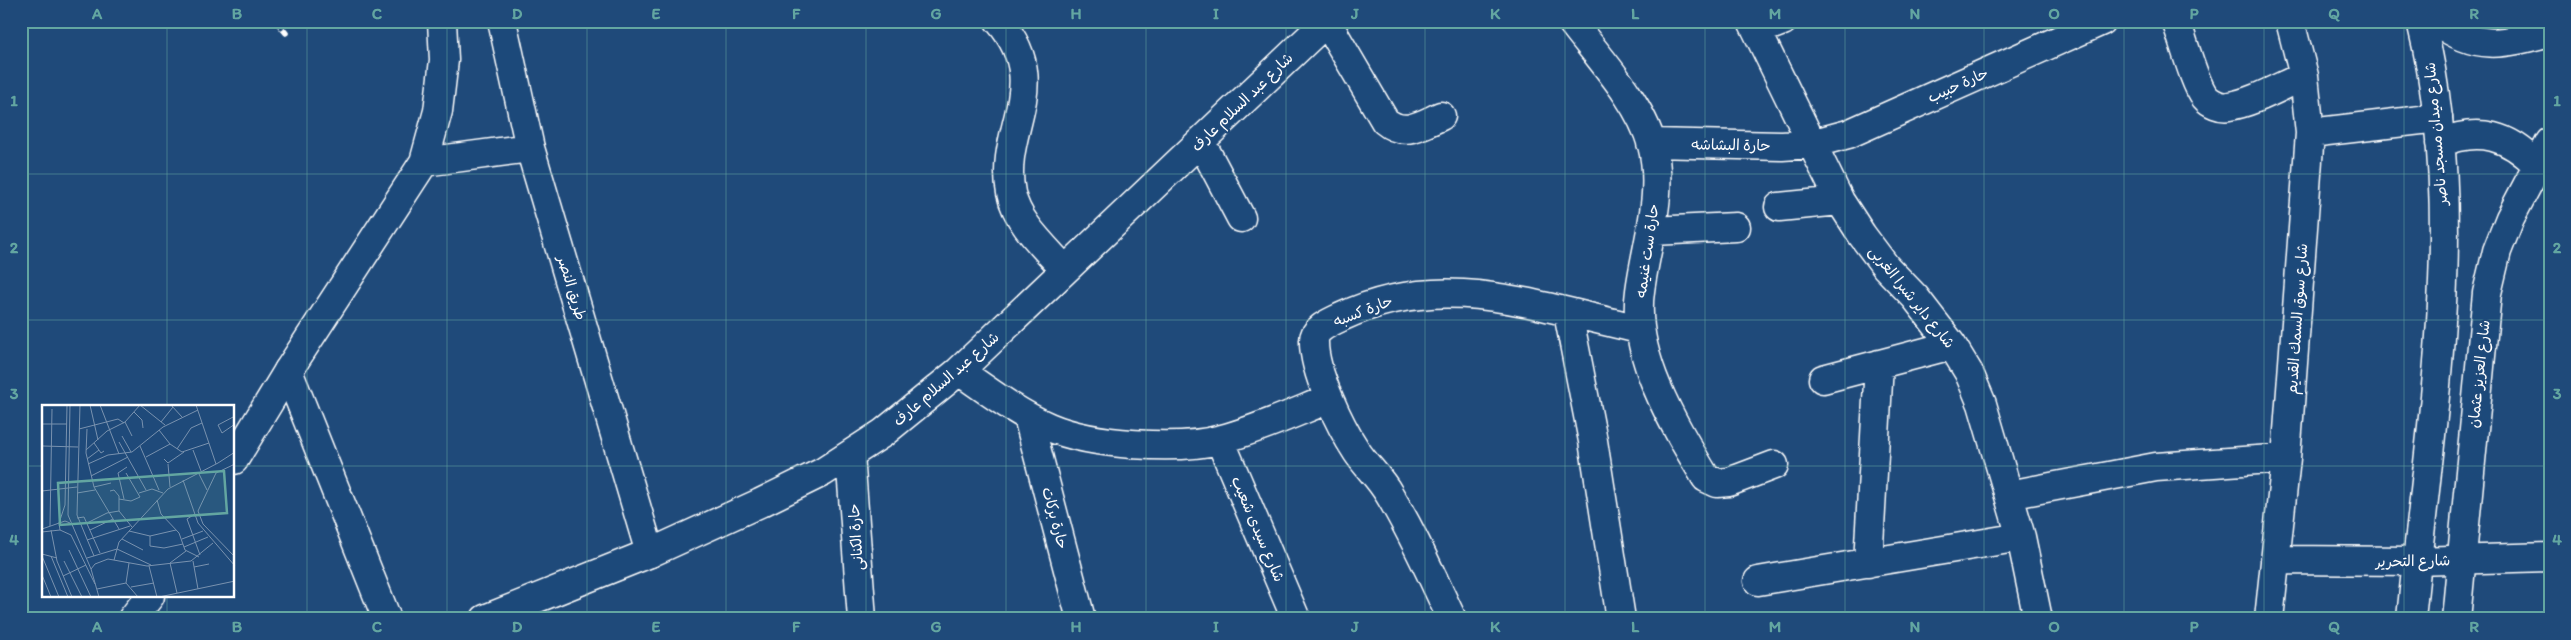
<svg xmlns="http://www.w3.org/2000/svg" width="2571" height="640" font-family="Itim,'Playpen Sans Arabic',sans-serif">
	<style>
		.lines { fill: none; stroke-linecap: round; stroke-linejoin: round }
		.minor-casing { stroke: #fff; stroke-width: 31 }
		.tertiary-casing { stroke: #fff; stroke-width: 31 }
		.secondary-casing { stroke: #fff; stroke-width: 31 }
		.minor { stroke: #1f4a7a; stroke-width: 28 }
		.tertiary { stroke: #1f4a7a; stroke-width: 28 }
		.secondary { stroke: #1f4a7a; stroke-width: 28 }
		.rail-casing { stroke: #fff; stroke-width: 5.5 }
		.rail { stroke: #1f4a7a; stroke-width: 4; stroke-dasharray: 11; stroke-linecap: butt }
		.grid { fill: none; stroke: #63a6a1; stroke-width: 1; stroke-opacity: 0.55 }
		.labels { text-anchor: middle; stroke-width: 4.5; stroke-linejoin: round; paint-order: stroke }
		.street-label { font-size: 15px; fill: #fff; stroke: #1f4a7a }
		.inset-road { fill: none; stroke: #7992af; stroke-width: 1 }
		.view { fill: #63a6a1; fill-opacity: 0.15; stroke: #63a6a1; stroke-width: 2.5 }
		.inset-edge { fill: none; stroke: #fff; stroke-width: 2.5 }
		.neatline { fill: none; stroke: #63a6a1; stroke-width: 2 }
		.grid-label { font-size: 16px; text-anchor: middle; font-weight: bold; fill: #63a6a1 }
	</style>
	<rect width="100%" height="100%" fill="#1f4a7a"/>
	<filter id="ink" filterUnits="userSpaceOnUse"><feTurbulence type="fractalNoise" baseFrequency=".02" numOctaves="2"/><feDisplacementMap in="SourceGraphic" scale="10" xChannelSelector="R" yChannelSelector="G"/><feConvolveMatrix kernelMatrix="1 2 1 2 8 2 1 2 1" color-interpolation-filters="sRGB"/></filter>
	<g filter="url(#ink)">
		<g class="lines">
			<g class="minor-casing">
				<path id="minor" d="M999,21C1054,85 998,129 1011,193C1017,223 1045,247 1065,270
					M1571,21C1598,57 1640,101 1652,145C1665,194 1646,243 1640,291C1631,355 1674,425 1706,478L1717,483L1729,482L1774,465
					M1752,21L1840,201L1862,235L1886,267L1915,297L1952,345L1969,373L1982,404L2021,537L2038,619
					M2176,21C2183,39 2194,83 2205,97C2210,103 2221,108 2229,106C2252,103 2281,86 2304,76
					M1327,22L1385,121C1404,137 1421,125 1441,116
					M1757,31L1783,21
					M2310,133L2438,118
					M1201,142L1241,218
					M1651,143L1782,146L1811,144L1848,134L2102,21
					M1779,207L1840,201
					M1652,231L1736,227
					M1568,313L1593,441L1621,619
					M288,371L387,619
					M959,371C988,391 1017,413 1049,427C1091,445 1179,451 1222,439C1259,429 1294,413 1329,399
					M1823,379L1952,345
					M1028,417L1081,619
					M1220,440L1296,619
					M850,455L862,619
					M2009,495L2156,467L2286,458
					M2275,560L2416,561L2550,557
					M1868,563L1879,364
					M1758,581L2021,537
					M485,619L650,553L760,503L823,472L883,433L959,371L1327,21
					M1452,619C1432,577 1413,533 1389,494C1380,478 1367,467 1357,452C1340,426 1313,371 1314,340C1314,328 1332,322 1341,317C1443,268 1536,307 1640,329
					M2269,619L2286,458L2310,133L2304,76L2290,21"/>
			</g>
			<g class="tertiary-casing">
				<path id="tertiary" d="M2436,21C2477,52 2504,44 2550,32
					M2440,143C2479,127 2509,135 2538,166
					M2411,619C2430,421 2469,217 2421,21
					M2456,619L2487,293L2497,251L2510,218L2550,142"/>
			</g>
			<g class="secondary-casing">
				<path id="secondary" d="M502,21L530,148L650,553
					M424,162L530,148
					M234,460L288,371L424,162L438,111L444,60L442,21
					M132,619L150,596"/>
			</g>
			<use href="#minor" class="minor"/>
			<use href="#tertiary" class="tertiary"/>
			<use href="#secondary" class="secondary"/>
			<g class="rail-casing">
				<path id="rail" d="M276,21L286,33"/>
			</g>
			<use href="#rail" class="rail"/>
		</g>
	</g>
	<path class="grid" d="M167,21V406M307,21V619M447,21V619M587,21V619M726,21V619M866,21V619M1006,21V619M1146,21V619M1286,21V619M1425,21V619M1565,21V619M1705,21V619M1845,21V619M1984,21V619M2124,21V619M2264,21V619M2404,21V619M21,174H2550M21,320H2550M21,466H44M234,466H2550M167,596V619"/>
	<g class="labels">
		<g class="street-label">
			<text transform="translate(1958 85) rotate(-24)" y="5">حارة حبيب</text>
			<text transform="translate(1242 102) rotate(-44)" y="5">شارع عبد السلام عارف</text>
			<text transform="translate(2436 134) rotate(-95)" y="5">شارع ميدان مسجد ناصر</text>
			<text transform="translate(1731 145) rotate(1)" y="5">حارة البشاشه</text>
			<text transform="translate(1647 251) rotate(-82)" y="5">حارة ست غنيمه</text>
			<text transform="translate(572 288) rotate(73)" y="5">طريق النصر</text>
			<text transform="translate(1912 297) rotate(51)" y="5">شارع داير شبرا الغربى</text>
			<text transform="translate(1363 311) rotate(-21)" y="5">حارة كسبه</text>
			<text transform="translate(2297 319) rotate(-86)" y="5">شارع سوق السمك القديم</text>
			<text transform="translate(2479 374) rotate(-84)" y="5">شارع العزيز عثمان</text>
			<text transform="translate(946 379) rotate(-41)" y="5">شارع عبد السلام عارف</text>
			<text transform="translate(1055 518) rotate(75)" y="5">حارة بركات</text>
			<text transform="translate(1258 529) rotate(67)" y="5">شارع سيدى شعيب</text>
			<text transform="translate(856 537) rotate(-94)" y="5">حارة الكنانى</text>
			<text transform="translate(2413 561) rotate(-1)" y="5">شارع التحرير</text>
		</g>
	</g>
	<g transform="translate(42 405)">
		<rect width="192" height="192" fill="#1f4a7a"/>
		<path class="inset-road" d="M28,0L26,110L49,164L57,192M38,0L35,110L52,151M48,0L56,35M58,0L77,49M129,0L140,12M154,0L174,59M92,7L100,15L101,23M193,11L176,20L180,28L193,19M83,17L90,31M119,17L131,2M0,19H25M37,24L76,14L82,18M45,24L44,48L52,82L77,124M117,25L128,39L140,47L167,38M80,31L89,47M77,37L104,85M52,38L59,48L62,46M1,41L36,42M98,41L117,85M135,44L149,23L160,18M44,45L65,26L83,17L98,0L123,20M151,45L159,66M104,52L128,39M45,54L57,45M122,54L126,58L142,47M176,58L193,47M46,59L66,50L90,47L121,22L156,5M126,59L128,82M193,59L174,68L156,106L161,119L193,152M156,67L165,85M49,71L86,52M141,75L156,118L193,161M52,82L69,78M0,86L35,82M68,86L72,85L77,91V106L90,122M35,88L53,85M97,88L110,84L121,88M77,94L89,96L98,92L84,68M82,94L76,68L85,62M115,95L119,109L137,128L143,145L157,152M153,109L145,114L158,150M35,113L42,112L58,148M45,118L65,108L77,106M8,121L10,4M0,124L23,116L28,118M9,125L15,156L30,192M18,125L17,118L23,100L25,0M48,125L71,114M87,126L108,131L134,125M0,127L18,125L29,130L53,179M108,131V141L122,143L141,139M80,134L101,145M140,134L161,126M45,135L88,121M142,142L166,132M27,145L49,192M0,149L15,153M0,151L17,192M9,151L26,192M45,153L75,144L109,160M72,155L77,137L126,84L176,58M22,156L40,192M151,156L156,184M128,158L135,188M128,158L144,146M107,161L115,192M152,162L167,159M49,164L53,159L66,154L105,161L149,156L171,138M0,170L9,192M21,171L44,160M84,178L96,192M89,182L112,178M55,184L84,178L87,158M117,192L193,176"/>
		<path class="view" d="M182,66L185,108L18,120L16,78Z"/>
		<rect width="192" height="192" class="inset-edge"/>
	</g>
	<rect width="2571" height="640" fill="none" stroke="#1f4a7a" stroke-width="55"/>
	<rect x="28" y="28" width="2516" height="584" class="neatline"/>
	<g class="grid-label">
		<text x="97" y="19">A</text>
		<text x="237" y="19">B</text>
		<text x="377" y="19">C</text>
		<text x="517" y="19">D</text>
		<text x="656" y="19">E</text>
		<text x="796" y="19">F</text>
		<text x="936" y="19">G</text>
		<text x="1076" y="19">H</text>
		<text x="1216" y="19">I</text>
		<text x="1355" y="19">J</text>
		<text x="1495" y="19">K</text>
		<text x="1635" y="19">L</text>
		<text x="1775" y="19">M</text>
		<text x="1915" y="19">N</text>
		<text x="2054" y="19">O</text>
		<text x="2194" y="19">P</text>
		<text x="2334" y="19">Q</text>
		<text x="2474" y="19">R</text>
		<text x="14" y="106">1</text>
		<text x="2557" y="106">1</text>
		<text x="14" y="253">2</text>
		<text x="2557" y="253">2</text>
		<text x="14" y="399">3</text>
		<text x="2557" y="399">3</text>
		<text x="14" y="545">4</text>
		<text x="2557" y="545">4</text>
		<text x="97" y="632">A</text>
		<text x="237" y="632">B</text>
		<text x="377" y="632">C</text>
		<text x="517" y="632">D</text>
		<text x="656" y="632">E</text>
		<text x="796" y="632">F</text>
		<text x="936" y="632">G</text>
		<text x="1076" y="632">H</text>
		<text x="1216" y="632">I</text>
		<text x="1355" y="632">J</text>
		<text x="1495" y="632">K</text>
		<text x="1635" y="632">L</text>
		<text x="1775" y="632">M</text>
		<text x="1915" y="632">N</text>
		<text x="2054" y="632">O</text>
		<text x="2194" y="632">P</text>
		<text x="2334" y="632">Q</text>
		<text x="2474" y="632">R</text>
	</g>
</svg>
